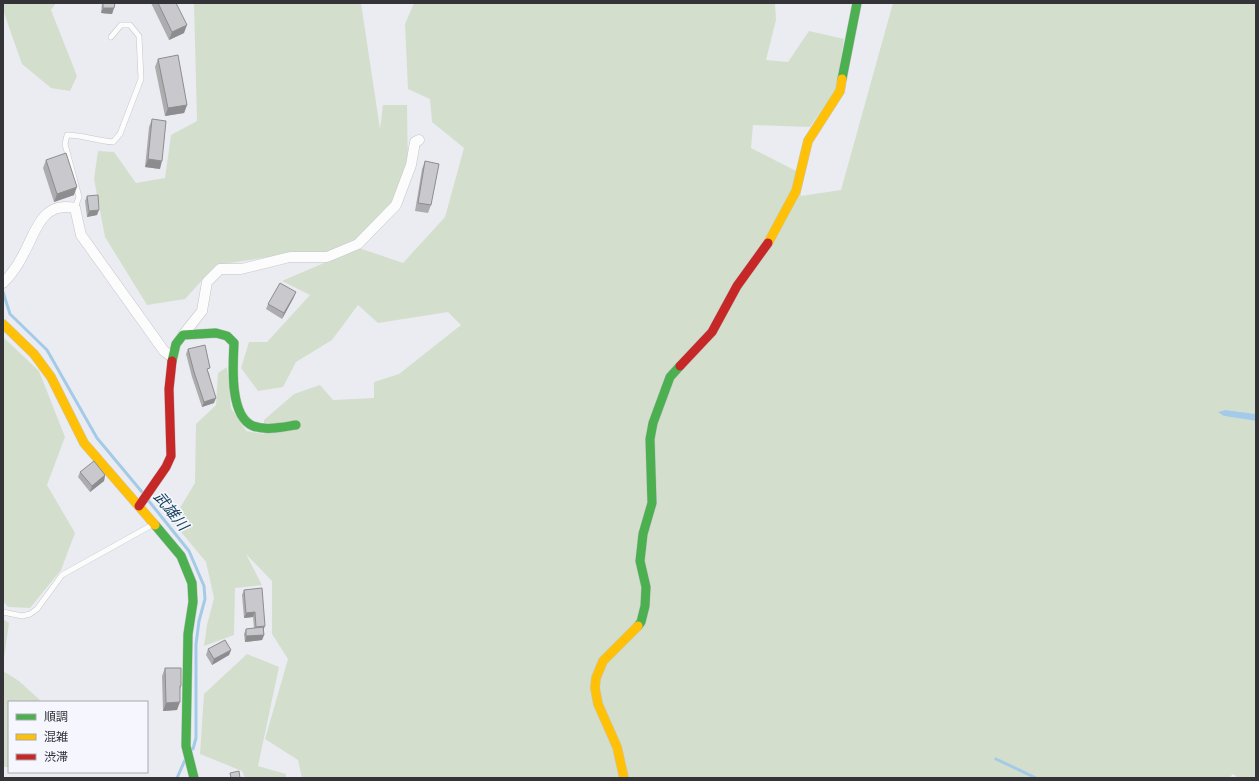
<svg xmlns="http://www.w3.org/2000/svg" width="1259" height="781" font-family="Barlow,'Noto Sans JP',sans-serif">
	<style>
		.green { fill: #d3dfcc }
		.water { fill: #a3cbe8 }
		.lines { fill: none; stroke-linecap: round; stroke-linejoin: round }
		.stream { stroke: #a3cbe8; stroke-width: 3 }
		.lane-casing { stroke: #c6c6cb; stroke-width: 6 }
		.street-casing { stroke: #c6c6cb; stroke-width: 11 }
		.fast-casing { stroke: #c6c6cb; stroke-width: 10 }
		.slow-casing { stroke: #c6c6cb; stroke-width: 10 }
		.jam-casing { stroke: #c6c6cb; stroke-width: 10 }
		.lane { stroke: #fcfcfd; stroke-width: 5 }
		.street { stroke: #fcfcfd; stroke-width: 10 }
		.fast { stroke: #4caf50; stroke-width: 9 }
		.slow { stroke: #ffc107; stroke-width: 9 }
		.jam { stroke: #c62828; stroke-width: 9 }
		.wall { fill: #adacaf }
		.shaded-wall { fill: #8d8c8f }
		.building { fill: #c9c8cc; stroke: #8d8c8f }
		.labels { text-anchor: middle; stroke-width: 3.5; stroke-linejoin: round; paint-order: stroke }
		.water-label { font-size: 15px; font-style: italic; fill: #123f59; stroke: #f6f7fe }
	</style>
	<rect width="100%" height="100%" fill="#ebecf2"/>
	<path class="green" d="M3,3H56L51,10L77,76L70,91L51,88L22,64L3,10Z
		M194,3H361L380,129L383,105H407L408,165L391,203L355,240L328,253L302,252L216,265L185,299L147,305L105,237L94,179L98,151L114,152L136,183L165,178L171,135L197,121Z
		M414,3H775L776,20L766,60L788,62L809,31L844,39L836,89L810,127L753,125L751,148L798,172L801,196L841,190L893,3H1256V414L1226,410L1224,416L1256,421V778H1238L1233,774L1229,778H302L298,760L265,739L288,659L272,634V581L246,554L262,585L235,588L234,635L204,646L207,625L214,598L206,562L172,521L195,483L196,424L216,405L218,373L227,367L231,408L246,431L264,434V420L294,394L320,385L333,400L374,398V382L399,374L461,325L448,312L378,323L358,305L332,340L296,362L283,387L258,391L241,368L249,342H267L310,295L282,281L359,248L403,263L445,217L464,148L432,122L430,99L408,89L405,24Z
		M3,337L39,371L65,437L47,485L75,533L61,570L30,608L8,607L3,601Z
		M3,619L9,623L3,665Z
		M247,654L279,667L258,766L286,774V778H245L242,771L200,754L204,694Z
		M3,671L19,681L42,702H9V767H3Z"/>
	<path class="water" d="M1226,410L1256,414V421L1224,416L1218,412Z"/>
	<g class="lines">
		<path class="stream" d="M3,292L10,314L47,350L97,438L142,492
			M148,500L189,551L204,586L205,599L199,621L196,644V738L193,749
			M996,759L1036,778
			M177,778L185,760"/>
		<g class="lane-casing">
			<path id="lane" d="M75,208L79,197L65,144L67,135C83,135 97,141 113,142L120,134L141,79L139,36L130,25H121L111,37
				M3,612L22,616L30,614L37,609L62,575L152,525"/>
		</g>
		<g class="street-casing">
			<path id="street" d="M3,283C11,275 18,265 23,255C36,232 41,201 75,208L81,235L164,351L172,357
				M183,335L202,311L207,282L220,269H241L290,257H327L358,244L396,205L411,165L415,142L419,140"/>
		</g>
		<g class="fast-casing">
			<path id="fast" d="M842,79L857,3
				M172,361L176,344L183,335L216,333L227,336L234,343C233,364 229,416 253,426C266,431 283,427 296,425
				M155,525L181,556L192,583L193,602L188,634L186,746L194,778
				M638,626L641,622L645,606L646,587L640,561L643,534L652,503L650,439L653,423L670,377L680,366"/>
		</g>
		<g class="slow-casing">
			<path id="slow" d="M768,243L796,191L808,141L840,91L842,79
				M3,324L34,354L51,377L84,443L155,525
				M624,778L617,747L598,704L595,688L596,678L603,661L638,626"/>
		</g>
		<g class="jam-casing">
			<path id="jam" d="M680,366L712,332L737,286L768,243
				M139,506L166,467L171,456L169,389L172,361"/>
		</g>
		<use href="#lane" class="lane"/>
		<use href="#street" class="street"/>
		<use href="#fast" class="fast"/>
		<use href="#slow" class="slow"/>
		<use href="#jam" class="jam"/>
	</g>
	<path class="wall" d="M102,3H115L114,8L112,14L101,13Z
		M151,3H176L184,33L169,40Z
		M158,59L187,105L184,113L165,116L155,67Z
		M152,119L160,169L145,167L149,127Z
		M46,160L74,195L54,202L43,168Z
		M425,161L431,205L428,213L415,211L422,169Z
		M87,196L97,215L87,217L85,201Z
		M294,297L282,319L266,309L268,304Z
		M188,349L209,373L214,403L202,407L192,377L186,354Z
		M80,472L105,475L104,481L90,492L78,477Z
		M244,590L264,629V635L262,640L245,642L244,634L246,629L254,628L253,617L244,618L242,595Z
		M208,649L231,650L229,655L212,665L206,655Z
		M165,668L181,686L180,689L177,710L163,711L162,676Z"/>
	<path class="shaded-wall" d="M103,8H114L112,14L101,13Z
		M187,25L184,33L169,40L172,32Z
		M187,105L184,113L165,116L168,108Z
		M148,159L162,161L160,169L145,167Z
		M77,187L74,195L54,202L57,194Z
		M99,210L97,215L87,217L89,211Z
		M296,292L294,297L282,319L284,313Z
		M216,398L214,403L202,407L204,402Z
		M105,475L104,481L90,492L92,486Z
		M255,612L253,617L244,618L246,613Z
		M265,626L263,631L254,632L256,627Z
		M264,635L262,640L245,642L246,636Z
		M231,650L229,655L212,665L214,659Z
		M180,702L177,710L163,711L166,703Z"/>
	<path class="building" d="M103,3H115L114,8H103Z
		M158,3H176L187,25L172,32Z
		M178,55L187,105L168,108L158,59Z
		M152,119L166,121L162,161L148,159Z
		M66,153L77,187L57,194L46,160Z
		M425,161L439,164L431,205L418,203Z
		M98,195L99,210L89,211L87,196Z
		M280,283L296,292L284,313L268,304Z
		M205,345L210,368L207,369L216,398L204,402L194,372L188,349Z
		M94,461L105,475L92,486L80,472Z
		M262,588L265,626L256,627L255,612L246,613L244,590Z
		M263,627L264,635L246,636V629Z
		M225,640L231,650L214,659L208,649Z
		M165,668H181V686H180V702L166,703Z
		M239,771L240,778H231L230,773Z"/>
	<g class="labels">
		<g class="water-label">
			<text transform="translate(171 511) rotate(51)" y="5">武雄川</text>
		</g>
	</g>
	<rect width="1259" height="781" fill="none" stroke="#333338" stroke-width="8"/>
	<rect x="8" y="701" width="140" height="72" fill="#f6f7fe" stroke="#a8a9af"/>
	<rect x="16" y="714" width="20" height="6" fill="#4caf50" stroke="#a8a9af"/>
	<text x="44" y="721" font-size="12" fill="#333338">順調</text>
	<rect x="16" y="734" width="20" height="6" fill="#ffc107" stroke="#a8a9af"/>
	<text x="44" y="741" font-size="12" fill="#333338">混雑</text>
	<rect x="16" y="754" width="20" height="6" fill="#c62828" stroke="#a8a9af"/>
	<text x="44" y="761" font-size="12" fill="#333338">渋滞</text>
</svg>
